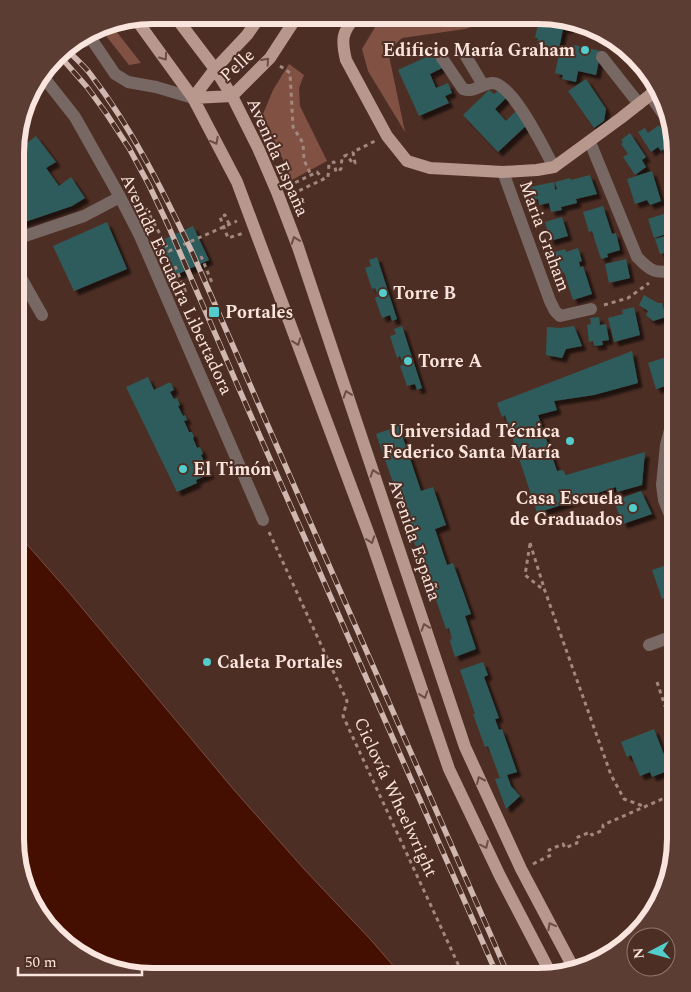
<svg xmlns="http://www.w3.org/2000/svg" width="691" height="992" font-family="Spectral,serif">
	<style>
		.green { fill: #815244 }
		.water { fill: #440f00; stroke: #7b4f43 }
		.building { fill: #2f5c5b; filter: url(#shadow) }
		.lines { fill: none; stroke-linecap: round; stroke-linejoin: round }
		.path { stroke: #a2887f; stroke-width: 3; stroke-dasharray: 4 4; stroke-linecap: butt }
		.minor { stroke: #786863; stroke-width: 12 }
		.major { stroke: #b8978d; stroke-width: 12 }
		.rail-casing { stroke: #cfb7b0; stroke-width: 5.5 }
		.rail { stroke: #4d2e24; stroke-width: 4; stroke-dasharray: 11; stroke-linecap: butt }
		.oneway { stroke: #6d4e44 }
		.poi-dot { fill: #52cdcc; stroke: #4d2e24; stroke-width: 2 }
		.labels { text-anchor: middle; stroke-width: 4; stroke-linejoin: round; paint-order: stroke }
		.poi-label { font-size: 18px; font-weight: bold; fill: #fae5de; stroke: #4d2e24; text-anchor: start }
		.street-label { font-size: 18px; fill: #fae5de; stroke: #4d2e24 }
		.rim { fill: none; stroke: #fae5de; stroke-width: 6 }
	</style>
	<defs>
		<filter id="shadow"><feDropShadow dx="4.5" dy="4.5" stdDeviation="1" flood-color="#0009"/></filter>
	</defs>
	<rect width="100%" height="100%" fill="#4d2e24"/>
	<path class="green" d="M423,16H510L465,29L402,38L388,51L405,132L368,71L362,49L375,27L414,19Z
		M109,22L141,63L129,65L99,27Z
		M289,64L304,75L299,88L300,106L327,161L292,180L263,114L273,90Z"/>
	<path class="water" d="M16,532L67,590L234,790L304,869L370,939L403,977L135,976L76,954L29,900L15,840Z"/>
	<path class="building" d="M546,16H557L570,22L568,29H563L559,49L573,51L574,45L601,51L596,75L578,71L576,82L562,79L563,75L555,73L558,59L550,48L537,46L538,38H535L539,19L545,20Z
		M612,39L622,43L633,57L628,61Z
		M435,53L442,68L430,74L436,88L448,83L452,93L445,96L449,103L419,116L398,70Z
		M586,79L606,109L604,121L594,128L568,91Z
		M489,90L494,94L499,90L506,98L495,109L506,121L517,110L529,123L498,152L463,115Z
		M659,125L671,144L661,151L658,147L651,152L638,132L645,128L648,133Z
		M630,133L646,157L642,160L646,167L635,175L623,157L628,154L621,144L623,142L621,140Z
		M36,136L56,162L46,168L59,186L71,177L85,198L72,206L16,225V137L23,146Z
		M676,152V173L666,167Z
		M652,171L661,201L650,205L647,200L635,204L627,179Z
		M590,175L597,194L576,199L577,203L561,207L562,210L551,212L549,203L539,205L538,199L533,200L530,187L554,182L555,190L557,189L555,182L570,178L571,180Z
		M603,206L612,234L616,233L620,250L607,254L608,257L601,259L592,231L589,232L583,212Z
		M673,211L676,221V231L654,238L648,219Z
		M562,217L568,236L550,241L545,222Z
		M107,222L127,269L74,291L53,246Z
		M193,226L209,260L176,275L160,241Z
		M676,233V263L672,251L660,254L655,239Z
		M578,248L582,261L579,262L580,267L583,266L592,294L573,300L564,272L562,273L555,252L565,249L566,252Z
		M377,257L397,319L392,321L390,315L382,318L375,298L378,296L375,288L372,289L365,268L371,266L369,260Z
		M626,259L630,278L609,283L605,264Z
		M676,291V313L669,314L664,294Z
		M644,295L658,303H662L666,317L653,321L646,315L648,311L639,305Z
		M634,307L640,335L614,342L608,318L623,314L622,310Z
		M599,317L600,325L606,324L609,340L602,341L603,345L594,346L593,341L589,342L587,325L591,324L590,318Z
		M402,326L422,388L417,390L415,384L407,386L400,366L403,365L400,356L397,358L390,336L396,334L394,329Z
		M574,326L582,346L566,349L562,358L546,355L547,327L561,328Z
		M632,351L638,383L594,395L554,401L557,410L538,415L557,471L563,470L566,475L645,452L642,485L617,492L616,487L537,513L505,415L502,417L497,403Z
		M676,354V383L656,389L648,363Z
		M148,377L154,390L168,383H171L174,390L170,392L174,399L177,398L180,405L178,406L183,416L185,415L187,420L184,421L189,432H192L194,437L193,438L197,448L200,447L203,454L201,455L210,474L196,480L197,483L177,492L126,387Z
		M399,426L421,491L433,487L446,525L435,529L447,565L453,563L471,614L465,616L476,649L455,657L451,645L450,640L452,639L449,628L446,629L429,579H427L376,434Z
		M641,491L652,514L623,524L614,501Z
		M676,562V594L662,599L652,570Z
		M676,609V626L673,627L667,612Z
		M676,654V666L672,667L668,657Z
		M483,662L488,675L484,677L499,718L495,719L499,730L502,729L517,772L507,775L511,786L520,796L506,809L495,779L500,778L488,746L485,747L473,714H475L460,670Z
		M654,729L670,770L652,777L650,772L640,776L631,755L627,757L621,742Z"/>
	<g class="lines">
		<path class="path" d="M280,66L290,73L293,127L303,143L304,160L311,175
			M288,186L317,172L323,179
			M292,194L328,177L329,164L334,162L336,172L341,169L342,157L347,155L353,164L355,163L353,152L375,141
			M140,208L145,206L169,251L237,221
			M229,224L225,215L220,217L228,238L244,233
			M201,256L213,285
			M175,266L187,295
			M604,305L628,298L649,283
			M269,532L347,701L343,716L464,977
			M530,543L545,591L611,775L624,799L646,807
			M530,544L525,575L545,591
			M657,682L667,712
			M533,864L551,855L549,850L563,844L565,848L577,843L576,838L590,832L592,835L603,830V825L676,793"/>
		<path class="minor" d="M88,34L115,74L128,82L156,87L193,98
			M464,53L483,85
			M602,57L639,104
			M442,58L463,89C475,93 482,83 493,83C514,85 544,149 554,167
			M50,63L67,49L91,38
			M41,74L75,117L120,197L140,236L263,520
			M650,95L669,122
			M590,142L637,257C651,272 656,274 676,270
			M503,172L550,301L555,311L560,316L591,309
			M16,239L84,216L120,197
			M16,269L42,315
			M676,530L664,500L662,485L666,445L672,422L676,414
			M649,645L676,635
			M675,723L676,726"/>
		<path class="major" d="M174,15L215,69L232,96L258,148L277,192L298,247L465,747L521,869L574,969
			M356,16C342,32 341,39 346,60L387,136L407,161L430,168L503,172L537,170L554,167L621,118L659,88
			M135,18L193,98L237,182L371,540L449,769L500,876L551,974
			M193,98L232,96L270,58L298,15
			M193,98L215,69L247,35L261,15"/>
		<g class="rail-casing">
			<path id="rail" d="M65,47C73,57 84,65 91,75C133,130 163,191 192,252L509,977
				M58,54L87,87L106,113L129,148L149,185L168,225L240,391L498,977"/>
		</g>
		<use href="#rail" class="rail"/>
	</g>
	<defs><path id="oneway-chevron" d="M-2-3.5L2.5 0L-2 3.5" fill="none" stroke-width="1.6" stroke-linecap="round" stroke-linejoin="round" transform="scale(1.25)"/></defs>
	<g class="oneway">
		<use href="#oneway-chevron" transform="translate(164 57) rotate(54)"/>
		<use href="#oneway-chevron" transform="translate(266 61) rotate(-48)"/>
		<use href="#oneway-chevron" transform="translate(215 141) rotate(62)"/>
		<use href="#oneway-chevron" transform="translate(295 240) rotate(-110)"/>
		<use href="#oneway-chevron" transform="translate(297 342) rotate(70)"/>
		<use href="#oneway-chevron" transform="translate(347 394) rotate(-109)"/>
		<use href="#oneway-chevron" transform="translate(374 473) rotate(-109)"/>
		<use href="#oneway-chevron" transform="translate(371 540) rotate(70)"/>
		<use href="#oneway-chevron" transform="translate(425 627) rotate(-109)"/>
		<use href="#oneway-chevron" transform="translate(424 695) rotate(71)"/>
		<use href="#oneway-chevron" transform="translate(480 780) rotate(-114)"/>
		<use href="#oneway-chevron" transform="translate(485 845) rotate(65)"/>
		<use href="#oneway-chevron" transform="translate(551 926) rotate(-118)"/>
	</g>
	<g class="poi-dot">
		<circle cx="585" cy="50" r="5"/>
		<circle cx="383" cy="293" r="5"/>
		<rect x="208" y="306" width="12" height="12" rx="2.5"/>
		<circle cx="408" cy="361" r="5"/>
		<circle cx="570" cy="441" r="5"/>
		<circle cx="183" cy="469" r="5"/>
		<circle cx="633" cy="508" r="5"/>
		<circle cx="207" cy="662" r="5"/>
	</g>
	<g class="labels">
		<g class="poi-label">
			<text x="575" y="56" text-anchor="end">Edificio María Graham</text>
			<text x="393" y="299">Torre B</text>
			<text x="225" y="318">Portales</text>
			<text x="418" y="367">Torre A</text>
			<text x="560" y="437" text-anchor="end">Universidad Técnica<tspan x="560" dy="21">Federico Santa María</tspan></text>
			<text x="193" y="475">El Timón</text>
			<text x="623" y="504" text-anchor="end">Casa Escuela<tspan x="623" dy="21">de Graduados</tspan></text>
			<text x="217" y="668">Caleta Portales</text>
		</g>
		<g class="street-label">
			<text transform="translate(237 65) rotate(-42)" y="6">Pelle</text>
			<text transform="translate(278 157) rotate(66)" y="6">Avenida España</text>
			<text transform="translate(545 236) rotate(70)" y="6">Maria Graham</text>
			<text transform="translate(177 284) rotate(65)" y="6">Avenida Escuadra Libertadora</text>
			<text transform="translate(415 540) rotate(71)" y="6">Avenida España</text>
			<text transform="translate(396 797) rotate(65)" y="6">Ciclovía Wheelwright</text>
		</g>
	</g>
	<path d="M0 0H691V992H0ZM153 24H538A129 129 0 0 1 667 153V839A129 129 0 0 1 538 968H153A129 129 0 0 1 24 839V153A129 129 0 0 1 153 24Z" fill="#5b3d33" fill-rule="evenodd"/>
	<path class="rim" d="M153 24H538A129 129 0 0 1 667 153V839A129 129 0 0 1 538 968H153A129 129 0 0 1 24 839V153A129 129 0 0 1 153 24Z"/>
	<g transform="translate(651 952) rotate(264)"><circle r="24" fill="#4d2e24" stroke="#92776e"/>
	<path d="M0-4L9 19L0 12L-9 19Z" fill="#52cdcc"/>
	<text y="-8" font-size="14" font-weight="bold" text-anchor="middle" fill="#fae5de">N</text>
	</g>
	<path d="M18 967v8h124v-8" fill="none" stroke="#fae5de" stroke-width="2.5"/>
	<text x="25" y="967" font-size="15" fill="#fae5de" stroke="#4d2e24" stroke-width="4" paint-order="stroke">50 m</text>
</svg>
